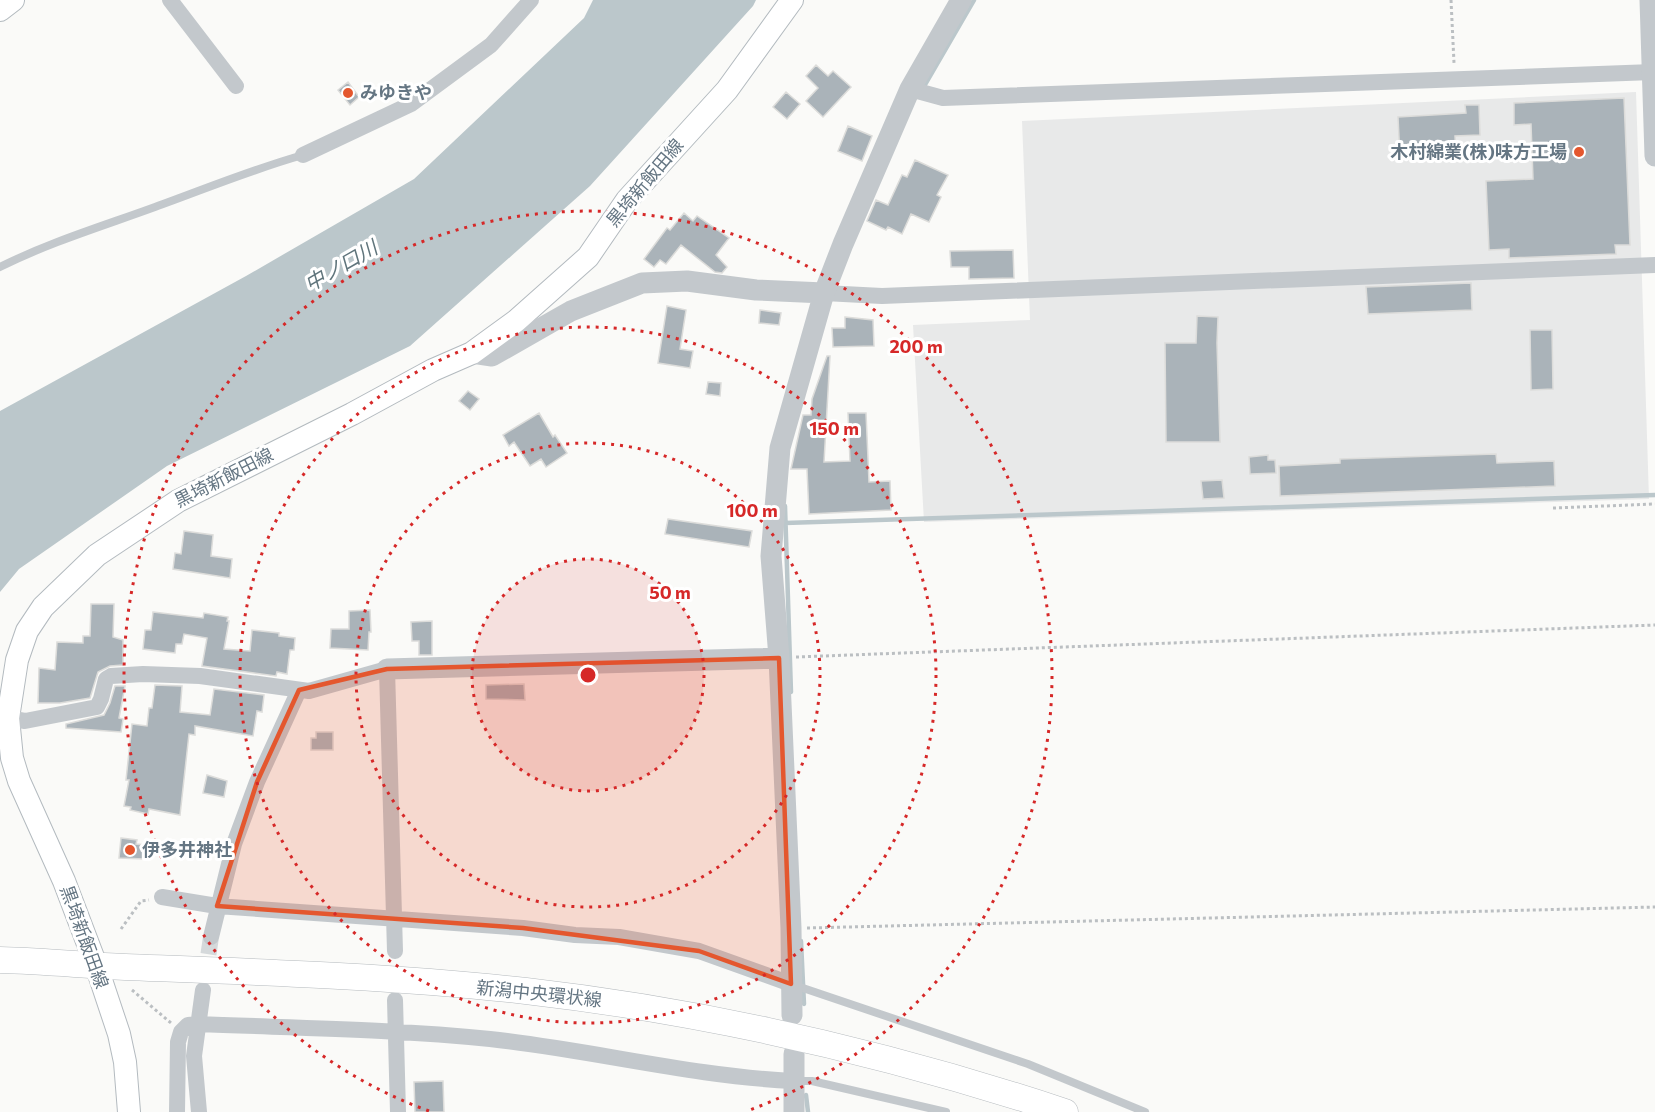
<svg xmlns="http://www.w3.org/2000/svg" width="1655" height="1112" font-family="Commissioner,'Noto Sans JP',sans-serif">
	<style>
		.built { fill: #e8e9e9 }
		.water { fill: #bbc7cb }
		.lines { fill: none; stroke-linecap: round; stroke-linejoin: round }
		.stream { stroke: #bbc7cb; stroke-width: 4.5 }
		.building { fill: #aab3b9; stroke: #dcdcda; stroke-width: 1.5 }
		.minor-tunnel { stroke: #d5d9db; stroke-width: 16; stroke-dasharray: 16 8; stroke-linecap: butt }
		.secondary-casing { stroke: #b3babf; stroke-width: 24 }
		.primary-casing { stroke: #b5babe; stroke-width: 27 }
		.path { stroke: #bbbfc2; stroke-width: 3; stroke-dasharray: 3 3; stroke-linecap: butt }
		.service { stroke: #c3c8cc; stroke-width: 8 }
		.minor { stroke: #c3c8cc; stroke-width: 16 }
		.tertiary { stroke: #c3c8cc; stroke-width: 21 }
		.secondary { stroke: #fff; stroke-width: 22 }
		.primary { stroke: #fff; stroke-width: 26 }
		.marked { fill: #e4572e; fill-opacity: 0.2; stroke: #e4572e; stroke-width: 4.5; stroke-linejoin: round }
		.ring { fill: none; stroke: #d62828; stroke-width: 3; stroke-dasharray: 3 6 }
		.poi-dot { fill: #e4572e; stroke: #fff; stroke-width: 2 }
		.labels { text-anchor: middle; stroke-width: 6; stroke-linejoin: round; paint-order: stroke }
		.poi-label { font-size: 18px; font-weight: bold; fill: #657683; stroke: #fff; text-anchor: start }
		.street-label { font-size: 18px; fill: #657683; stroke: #fff }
		.water-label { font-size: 20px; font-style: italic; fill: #60757c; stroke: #fff }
		.centre { fill: #d62828; stroke: #fff; stroke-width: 3 }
		.ring-label { font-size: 18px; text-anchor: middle; font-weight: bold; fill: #d62828; stroke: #fff; stroke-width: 6; stroke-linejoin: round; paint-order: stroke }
	</style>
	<rect width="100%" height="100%" fill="#fafaf8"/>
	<path class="built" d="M1636,92L1649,499L924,522L913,325L1030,320L1022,121Z"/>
	<path class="water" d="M593,0H756L753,6L590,186L410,346L167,466L19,569L0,592V411L246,276L414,179L584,18Z"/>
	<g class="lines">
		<path class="stream" d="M923,88L974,0
			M785,506L791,692
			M785,523L1655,495
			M801,941L804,1004
			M806,1095L808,1112"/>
	</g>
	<path class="building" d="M816,65L828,76L833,71L851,87L823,117L806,101L818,88L806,76Z
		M348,82L359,97L350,105L338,90Z
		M786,92L800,104L787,119L773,107Z
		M1624,98L1630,245H1615L1616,254L1509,258V249L1489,250L1486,181L1533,179L1531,124L1514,125V103Z
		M1465,105H1479L1480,135L1455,136L1456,155L1400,158L1398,117L1466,113Z
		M848,126L872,136L862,161L838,151Z
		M915,160L948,175L937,195L941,197L929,222L911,214L902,234L888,227L886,230L867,221L876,200L888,205L902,175L907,177Z
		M684,213L693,221L697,216L729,238L716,255L727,267L722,273L715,272L681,245L666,264L660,260L654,267L644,259L667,228L670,230Z
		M1013,250L1014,278L969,279V267H951L950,251Z
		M1471,283L1472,310L1368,314L1366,287Z
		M667,306L686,310L680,349L693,351L690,368L658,363Z
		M760,310L781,313L779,325L759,323Z
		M1197,316L1218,317L1217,343L1220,442H1166L1165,343H1196Z
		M845,317L873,320L874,346L833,347L832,328H845Z
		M1530,330H1552L1553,389L1531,390Z
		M827,356H830L824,462L850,461L848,413H866L869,482L890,481L891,510L809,514L807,469H791L803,415H811L812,399Z
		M708,382L721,383L720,396L706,394Z
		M468,391L479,399L470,410L459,401Z
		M539,413L553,437L555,435L567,453L546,467L541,459L530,466L514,442L509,446L503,435Z
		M1496,454L1497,463L1554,461L1555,486L1280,496L1279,466L1340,463V459Z
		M1268,455V460H1275L1276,473L1250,474L1249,457Z
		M1222,480L1224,498L1203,499L1201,481Z
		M668,519L752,531L749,547L665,534Z
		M184,531L213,535L211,556L232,559L230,578L173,569L175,553L181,554Z
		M91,604H114L113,637L123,640V665L110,666L98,672L90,698L60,703H38L39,668L55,670L57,642L83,643V636H90Z
		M370,610L371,632H369L368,650L330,648L331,629H349V611Z
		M153,612L203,618L204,613L228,617L227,621H229L224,649L250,651L252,630L279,633V636L295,638L294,650H290L287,674L277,672L276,676L202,666L207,638L184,634L182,644H176L175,653L143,649L145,630H151Z
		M432,621V655H419V641H412L411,622Z
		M524,684L525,700L486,699V685Z
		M155,685L182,686L180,712L210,715L214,689L264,695L262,712L257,711L253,736L195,726V735L189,734L180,815L149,809L148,814L130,810L131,807L124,806L129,780H126L132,724L147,726L149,708H152Z
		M115,686H125L119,718L123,719L121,732L66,728V724L104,715L110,703Z
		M316,732H333V750H311V738H316Z
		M207,775L227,781L224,797L203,793Z
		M121,838L137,840L136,844L146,845L144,859L119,858Z
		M443,1081L444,1112H415L414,1082Z"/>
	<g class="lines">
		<path class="minor-tunnel" d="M205,978L211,937"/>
		<g class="secondary-casing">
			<path id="secondary" d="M0,10L13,0
				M129,1112L125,1062L119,1034L96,965L64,881L19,781L12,758L8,718L17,660L27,631L43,607L97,555L178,501L352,414L433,370L472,353L516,321L588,257L627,200L727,90L792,0"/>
		</g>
		<g class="primary-casing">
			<path id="primary" d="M0,960C42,961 83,965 125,967C258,972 393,976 526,991C709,1012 890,1054 1065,1112"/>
		</g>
		<path class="path" d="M1451,0L1454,63
			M1553,508L1655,504
			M796,657L1655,625
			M807,928L1655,907
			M121,929L141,901L149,900
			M132,990L171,1023"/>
		<path class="service" d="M0,267C50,242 103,226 155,207C205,189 253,169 303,155
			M794,985L1028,1064L1145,1112
			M793,1081H812L946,1112"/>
		<path class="minor" d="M170,0L236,86
			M910,89L943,98L1653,72
			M303,155L411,104L491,45L531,0
			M824,293L882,296L1655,265
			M8,718L25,721L97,707L101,699L106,679L111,676L143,674L200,676L309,691L387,669L395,951
			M162,897L217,906L523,928L575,935L619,937L699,951L791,984
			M211,937L234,844L257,782L299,690
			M395,1000L398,1112
			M177,1112L178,1042L181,1032L188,1025L199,1024C296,1028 394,1029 490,1039C592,1050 691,1076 793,1081
			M199,1112L194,1056L203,990"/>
		<path class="tertiary" d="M1650,0L1655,156
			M472,353L492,356L571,311L642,283L687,281L756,290L824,293
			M387,669L779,658
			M792,1015L791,928L779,658L771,556L780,448L824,293L843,244L910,89L961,0
			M794,1054V1112"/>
		<use href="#secondary" class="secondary"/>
		<use href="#primary" class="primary"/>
	</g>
	<path class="marked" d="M779,658L791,984L699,951L523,928L217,906L257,782L299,690L387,669Z"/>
	<circle cx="588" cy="675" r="116" fill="#d62828" fill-opacity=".12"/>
	<g class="ring">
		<circle cx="588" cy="675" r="116"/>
		<circle cx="588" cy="675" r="232"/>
		<circle cx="588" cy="675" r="348"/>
		<path d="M429 1111A464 464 0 1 1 747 1111"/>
	</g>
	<g class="poi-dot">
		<circle cx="348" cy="93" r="6"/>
		<circle cx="1579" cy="152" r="6"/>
		<circle cx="130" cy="850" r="6"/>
	</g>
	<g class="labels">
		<g class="poi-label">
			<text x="360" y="99">みゆきや</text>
			<text x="1567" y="158" text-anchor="end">木村綿業(株)味方工場</text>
			<text x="142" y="856">伊多井神社</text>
		</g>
		<g class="street-label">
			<text transform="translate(645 183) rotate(-50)" y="6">黒埼新飯田線</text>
			<text transform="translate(224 478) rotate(-27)" y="6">黒埼新飯田線</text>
			<text transform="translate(84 937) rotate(70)" y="6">黒埼新飯田線</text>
			<text transform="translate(539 994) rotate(6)" y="6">新潟中央環状線</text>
		</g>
		<g class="water-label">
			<text transform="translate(341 266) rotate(-30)" y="7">中ノ口川</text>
		</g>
	</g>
	<circle cx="588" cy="675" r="9" class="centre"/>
	<g class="ring-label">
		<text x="916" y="353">200 m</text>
		<text x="834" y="435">150 m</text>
		<text x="752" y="517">100 m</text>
		<text x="670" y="599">50 m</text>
	</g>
</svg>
